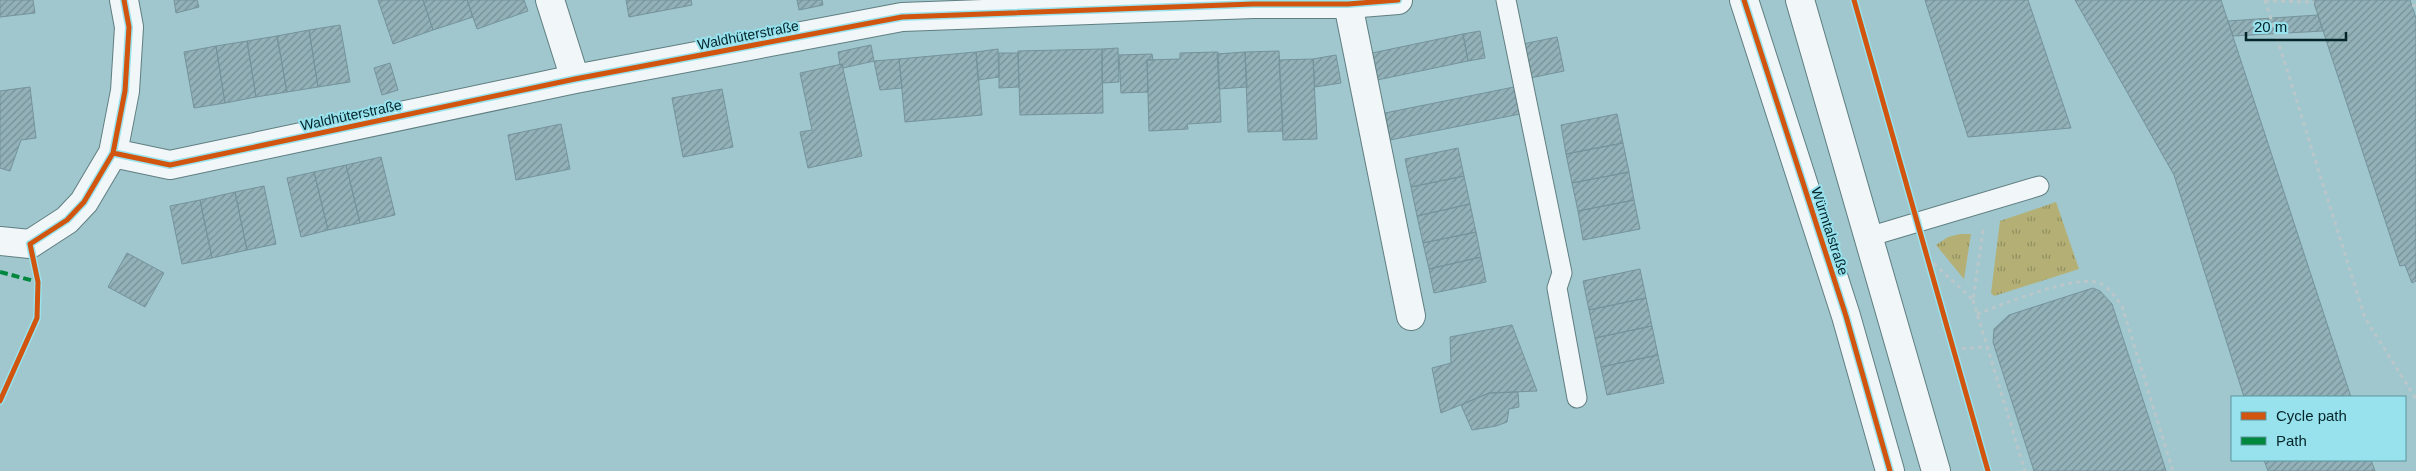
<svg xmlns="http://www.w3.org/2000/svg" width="2416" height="471" font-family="Arial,sans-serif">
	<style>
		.grass { fill: url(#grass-tufts) }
		.building { fill: url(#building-hatch); stroke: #75939b }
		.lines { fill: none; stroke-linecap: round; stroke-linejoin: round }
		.service-casing { stroke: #607e82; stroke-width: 21 }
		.minor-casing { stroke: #607e82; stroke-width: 30 }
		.secondary-casing { stroke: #607e82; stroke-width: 30 }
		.path { stroke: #bac7ca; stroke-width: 3; stroke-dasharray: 4 4; stroke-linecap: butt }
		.service { stroke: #f1f7f8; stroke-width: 19 }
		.minor { stroke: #f1f7f8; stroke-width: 28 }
		.secondary { stroke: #f1f7f8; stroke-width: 28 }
		.quiet { stroke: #00873e; stroke-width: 4; stroke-dasharray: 8 4; stroke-linecap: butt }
		.cycleway-casing { stroke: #98e2ee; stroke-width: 8 }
		.cycleway { stroke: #d1540f; stroke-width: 5 }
		.labels { text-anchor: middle; stroke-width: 4; stroke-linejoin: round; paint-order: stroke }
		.street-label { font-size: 14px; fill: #042529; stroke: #98e2ee }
	</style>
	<defs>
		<pattern id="grass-tufts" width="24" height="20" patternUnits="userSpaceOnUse" patternTransform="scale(1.25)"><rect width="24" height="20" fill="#b4b075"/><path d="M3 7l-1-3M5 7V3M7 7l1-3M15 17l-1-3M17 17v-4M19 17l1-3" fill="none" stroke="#908f60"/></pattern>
		<pattern id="building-hatch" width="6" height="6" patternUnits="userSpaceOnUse" patternTransform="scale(1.25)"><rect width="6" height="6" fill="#93b1b9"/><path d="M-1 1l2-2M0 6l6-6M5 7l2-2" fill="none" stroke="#769096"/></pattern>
	</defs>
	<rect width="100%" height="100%" fill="#9fc7cd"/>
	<path class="grass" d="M2056,202L2079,269L1994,296L1991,293L2000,221Z
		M1960,234H1971L1964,279L1936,245L1948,237Z"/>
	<path class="building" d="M0,0H33L35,13L0,17Z
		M174,0H197L199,7L176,13Z
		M378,0H423L433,30L393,44Z
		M423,0H467L473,17L433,30Z
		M467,0H524L528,11L477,29Z
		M626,0H691L692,5L629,17Z
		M797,0H822L823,5L799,10Z
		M1925,0H2028L2071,128L1968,137Z
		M2075,0H2221L2351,397H2244L2174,175Z
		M2313,0H2410L2416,18V281L2412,283L2405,265L2400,266Z
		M2318,15L2323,31L2233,36L2228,21Z
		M340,25L350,82L318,87L309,30Z
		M309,30L318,87L287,92L277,36Z
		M1480,31L1485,58L1468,61L1463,34Z
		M1463,34L1468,61L1377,80L1372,53Z
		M277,36L287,92L256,97L247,41Z
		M1557,37L1564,71L1530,78L1523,44Z
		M247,41L256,97L225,103L216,46Z
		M871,45L874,61L843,68L842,64L840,65L838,52Z
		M216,46L225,103L194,108L184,52Z
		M1118,48L1119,82L1102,83V49Z
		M998,49L999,77L978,80L976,52Z
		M1102,49L1103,113L1020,115L1018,51Z
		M1279,51L1283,131L1248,132L1245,52Z
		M976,52L982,115L905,122L899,59Z
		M1218,52L1221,122L1187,124L1188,129L1149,131L1147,60L1180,59V53Z
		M1245,52L1247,87L1219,89L1217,54Z
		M999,53H1018L1019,87L999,88Z
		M1152,54L1153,60H1147L1148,92L1121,93L1119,55Z
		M1336,55L1341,83L1315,87L1313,59Z
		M899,59L902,88L880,90L874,61Z
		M1313,59L1317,139L1283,140L1279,60Z
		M390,63L398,90L382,95L374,68Z
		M842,64L862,156L808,168L800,132L812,130L800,73Z
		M30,87L36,138L21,140L10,171L0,168V91Z
		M1514,87L1520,114L1390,140L1385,113Z
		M722,89L733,147L683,157L672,98Z
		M1617,114L1623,143L1566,154L1561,125Z
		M561,124L570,169L516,180L508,135Z
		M1623,143L1629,172L1572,183L1566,154Z
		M1458,148L1464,176L1411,187L1405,159Z
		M381,157L395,215L360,223L346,165Z
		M346,165L360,223L328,230L314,172Z
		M314,172L328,230L301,237L287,178Z
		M1629,172L1634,200L1578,211L1572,183Z
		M1464,176L1470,204L1417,216L1411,187Z
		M264,186L276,244L247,250L235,192Z
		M235,192L247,250L212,258L200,200Z
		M200,200L212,258L182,264L170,206Z
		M1634,200L1640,229L1583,240L1578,211Z
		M1470,204L1476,232L1423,243L1417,216Z
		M1476,232L1481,257L1429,269L1423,243Z
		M127,253L164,273L145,307L108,287Z
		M1481,257L1486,282L1434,293L1429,269Z
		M1640,269L1646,298L1589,310L1583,281Z
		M2093,288L2100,291L2112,304L2166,471H2034L1993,342L1994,329L2009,315Z
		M1646,298L1652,326L1595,338L1589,310Z
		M1512,325L1537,391L1489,393L1441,413L1432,368L1451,363L1450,337Z
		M1652,326L1658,355L1601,367L1595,338Z
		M1658,355L1664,383L1607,395L1601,367Z
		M1518,392L1519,407L1509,409L1507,422L1496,426L1472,430L1461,405L1489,393Z
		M2264,460H2371L2375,471H2268Z"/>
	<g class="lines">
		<g class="service-casing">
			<path id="service" d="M1506,0L1562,273L1557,288L1577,398
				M1868,237L2039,186"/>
		</g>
		<g class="minor-casing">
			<path id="minor" d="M550,0L575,79
				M1744,0L1846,316L1890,471
				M1348,4L1411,316
				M113,153L170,165L575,79L902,17L1253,4H1348L1398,0
				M0,241L30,244L67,220L84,202L113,153L125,91L129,27L124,0"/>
		</g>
		<g class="secondary-casing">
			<path id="secondary" d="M1800,0L1936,471"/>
		</g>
		<path class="path" d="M2265,0L2365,318L2416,399
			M2265,1L2314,2
			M2412,6L2416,5
			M1928,258L1973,300L1983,230
			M1973,300L2025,471
			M1977,314C2002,305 2079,272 2101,284C2111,289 2116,298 2122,306L2173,471
			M1954,349L1987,347"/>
		<use href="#service" class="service"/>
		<use href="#minor" class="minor"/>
		<use href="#secondary" class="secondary"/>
		<path class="quiet" d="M0,272L38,282"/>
		<g class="cycleway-casing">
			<path id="cycleway" d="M1744,0L1846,316L1890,471
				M1854,0L1988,471
				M113,153L170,165L575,79L902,17L1253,4H1348L1398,0
				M30,244L67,220L84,202L113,153L125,91L129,27L124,0
				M0,401L37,318L38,282L30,244"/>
		</g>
		<use href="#cycleway" class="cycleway"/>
	</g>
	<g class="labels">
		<g class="street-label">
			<text transform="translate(748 35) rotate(-11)" y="5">Waldhüterstraße</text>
			<text transform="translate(351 115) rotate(-12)" y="5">Waldhüterstraße</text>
			<text transform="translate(1830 231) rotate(72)" y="5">Würmtalstraße</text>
		</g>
	</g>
	<rect x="2231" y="396" width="175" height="65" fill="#98e2ee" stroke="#5d969f"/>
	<rect x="2241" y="412" width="25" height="8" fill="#d1540f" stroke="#5d969f"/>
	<text x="2276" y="421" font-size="15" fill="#042529">Cycle path</text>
	<rect x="2241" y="437" width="25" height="8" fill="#00873e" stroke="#5d969f"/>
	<text x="2276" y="446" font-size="15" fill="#042529">Path</text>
	<path d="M2246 32v8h100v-8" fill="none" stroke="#042529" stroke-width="2.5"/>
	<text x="2254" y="32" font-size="15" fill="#042529" stroke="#98e2ee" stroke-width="4" paint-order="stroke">20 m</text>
</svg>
